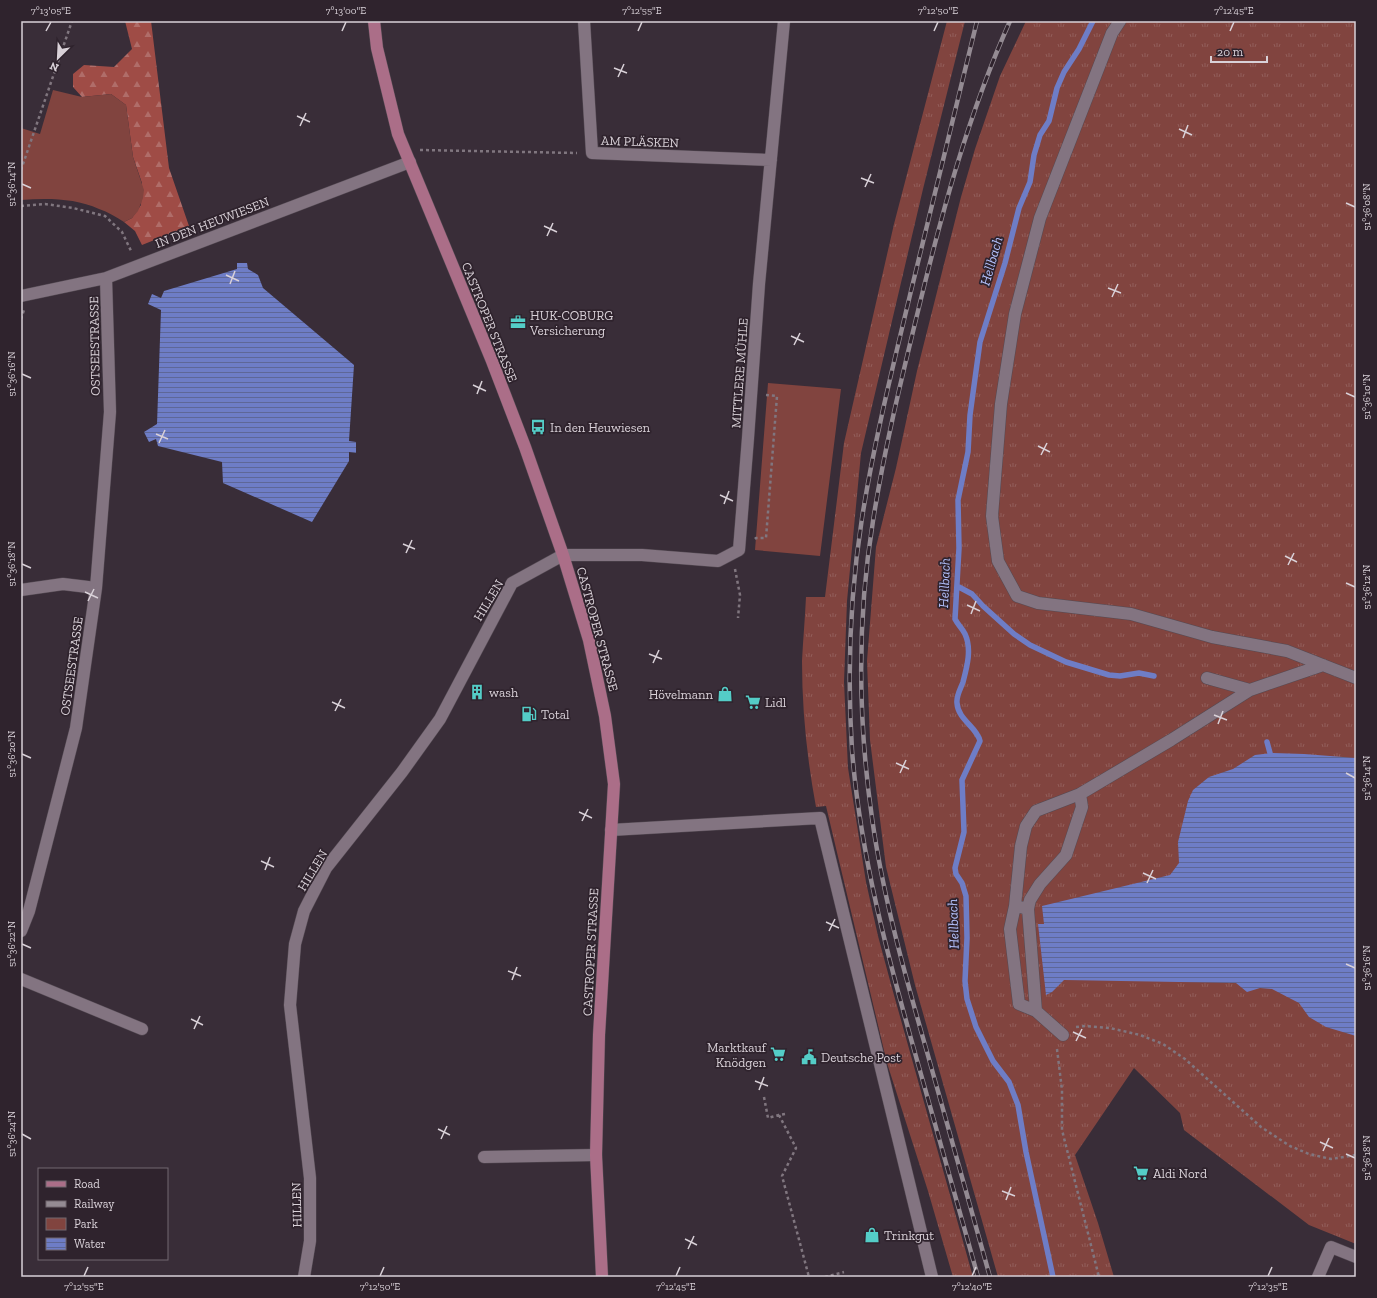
<svg xmlns="http://www.w3.org/2000/svg" width="1377" height="1298" font-family="'Zilla Slab',serif">
	<style>
		.grass { fill: url(#grass-tufts) }
		.forest { fill: url(#forest-firs) }
		.green { fill: #81443f }
		.water { fill: url(#water-rules) }
		.lines { fill: none; stroke-linecap: round; stroke-linejoin: round }
		.stream { stroke: #6e7dc6; stroke-width: 5.5 }
		.minor-casing { stroke: #544a53; stroke-width: 13 }
		.major-casing { stroke: #544a53; stroke-width: 13 }
		.path { stroke: #80767f; stroke-width: 2.5; stroke-dasharray: 3 3; stroke-linecap: butt }
		.minor { stroke: #837481; stroke-width: 12 }
		.major { stroke: #ab6e88; stroke-width: 12 }
		.rail-casing { stroke: #948b93; stroke-width: 4.5 }
		.rail { stroke: #2f232d; stroke-width: 3; stroke-dasharray: 9; stroke-linecap: butt }
		.ticks { fill: none; stroke: #d9d1d8; stroke-width: 1.5 }
		.labels { text-anchor: middle; stroke-width: 3.5; stroke-linejoin: round; paint-order: stroke }
		.street-label { font-size: 13px; fill: #d9d1d8; stroke: #2f232d }
		.poi-label { font-size: 13px; fill: #d9d1d8; stroke: #2f232d; text-anchor: start }
		.water-label { font-size: 14px; font-style: italic; fill: #b4c2fd; stroke: #2f232d }
		.neatline { fill: none; stroke: #d9d1d8; stroke-width: 1.5 }
		.ticks-label { font-size: 10px; text-anchor: middle; fill: #d9d1d8 }
	</style>
	<defs>
		<pattern id="grass-tufts" width="24" height="20" patternUnits="userSpaceOnUse"><rect width="24" height="20" fill="#81443f"/><path d="M3 7l-1-3M5 7V3M7 7l1-3M15 17l-1-3M17 17v-4M19 17l1-3" fill="none" stroke="#925e5a"/></pattern>
		<pattern id="forest-firs" width="22" height="20" patternUnits="userSpaceOnUse"><rect width="22" height="20" fill="#9f4c46"/><path d="M5 1l3.5 6h-7zM16 11l3.5 6h-7z" fill="#b06d69"/></pattern>
		<pattern id="water-rules" width="6" height="5" patternUnits="userSpaceOnUse"><rect width="6" height="5" fill="#6e7dc6"/><path d="M0 2.5h6" fill="none" stroke="#5e6797"/></pattern>
	</defs>
	<rect width="100%" height="100%" fill="#392d38"/>
	<path class="grass" d="M947,21H965L923,189L861,453L847,601L844,682L848,768L866,882L878,936L892,988L973,1277H953L928,1191L887,1063L826,806L816,807C807,759 802,710 802,661C803,640 805,619 806,597H825L844,443L894,224Z
		M1026,21H1356V1244L1309,1225L1184,1130L1180,1113L1134,1068L1075,1155L1098,1223L1114,1277H998L915,985L886,867L870,740L867,661L876,547L896,468L917,371L961,197L975,149L1000,76Z"/>
	<path class="forest" d="M125,21H151L169,168L189,226L142,245L135,231L124,222L132,218L141,205L142,183L133,157L126,105L111,94L82,97L73,87V74L84,65L114,67L132,49Z"/>
	<path class="green" d="M53,90L82,97L111,94L126,105L133,157L144,190L143,198L138,211L132,218L124,222C116,217 108,212 99,209C75,198 47,198 21,200V128L40,134Z
		M768,383L841,389L820,556L755,550Z"/>
	<path class="water" d="M237,263H247L248,269L258,275L263,288L354,365L349,441L356,442V453L349,452V461L312,522L223,483L222,462L158,446L156,439L149,442L144,432L157,424L161,310L148,304L152,294L161,298L164,291L237,269Z
		M1273,753L1304,754L1356,758V1036L1326,1027L1309,1017L1299,1003L1272,989L1260,988L1247,992L1236,983L1064,980L1052,992L1046,995L1038,924H1044L1042,906L1170,875L1179,863L1178,842L1188,801L1193,790L1209,777L1233,769L1255,755Z"/>
	<g class="lines">
		<path class="stream" d="M957,586L972,594L983,606L1014,634L1030,645L1066,662L1109,675L1120,676L1139,673L1154,676
			M1267,742L1270,753
			M1053,1277L1026,1152L1018,1105L1009,1082L993,1061L976,1027L967,999L965,981L967,938L966,896L962,883L956,874L955,868L964,832L962,780L980,741C977,727 958,720 957,703C956,696 961,688 963,682C967,667 972,649 965,634C962,628 958,625 955,619L959,548L958,500L968,452L970,415L980,342L1005,263L1019,208L1030,182L1034,155L1040,135L1049,121L1057,88L1064,72L1079,49L1093,21"/>
		<g class="minor-casing">
			<path id="minor" d="M584,21L592,153L771,160
				M1120,21L1112,33L1040,218L1015,314L1001,404L992,516L998,561L1017,596L1038,603L1131,614L1212,637L1287,651L1356,678
				M21,296L106,278L410,162
				M21,590L63,584L96,588
				M1207,678L1250,690
				M611,830L820,818L932,1277
				M1020,907L1028,909L1036,1011
				M1028,909L1030,900L1040,884L1066,855L1082,807L1080,794
				M21,931L29,911L76,728L96,588L110,412L106,278
				M21,979L142,1029
				M1063,1035L1036,1011L1019,1004L1010,929L1015,906L1021,846L1026,826L1036,811L1080,794L1171,740L1250,690L1323,665
				M484,1157L596,1155
				M304,1277L310,1241V1178L290,1005L295,944L304,911L326,868L402,772L440,719L512,583L563,555H642L718,561L739,550L748,438L759,284L784,21
				M1318,1277L1331,1247L1356,1257"/>
		</g>
		<g class="major-casing">
			<path id="major" d="M374,21L377,48L398,134L492,361L525,447L563,555L589,640L605,716L614,784L599,1035L596,1155L602,1277"/>
		</g>
		<path class="path" d="M420,150L577,153
			M21,170L72,21
			M21,206L45,204L73,208L105,216L122,232L132,253
			M21,319L24,310
			M755,539L756,538H766L777,396L766,395
			M735,569L740,595L738,618
			M1076,1027L1085,1026L1110,1028L1140,1035L1163,1044L1185,1059L1261,1127L1290,1146L1309,1154L1331,1159L1356,1155
			M1057,1049L1062,1090V1130L1099,1277
			M764,1097L768,1118L779,1115
			M785,1114L779,1115L796,1148L782,1176L809,1277
			M825,1277L844,1272"/>
		<use href="#minor" class="minor"/>
		<use href="#major" class="major"/>
		<g class="rail-casing">
			<path id="rail" d="M977,21C955,111 933,201 911,291C893,366 874,442 862,518C850,595 847,673 852,750C860,853 887,954 915,1053C936,1128 957,1202 978,1277
				M990,1277C969,1202 948,1127 927,1052C905,975 883,897 872,818C858,720 857,619 873,521C884,450 901,381 918,311C942,212 968,115 1010,21"/>
		</g>
		<use href="#rail" class="rail"/>
	</g>
	<path class="ticks" d="M46,31L51,22M342,31L346,22M638,31L642,22M934,31L938,22M1230,31L1234,22M614,68L627,73M618,77L624,64M297,116L310,122M300,126L306,113M1179,129L1192,135M1183,138L1188,125M861,178L874,183M22,184L31,188M865,187L871,174M1346,203L1355,207M544,226L557,232M547,236L553,223M226,275L239,281M230,284L235,271M1108,288L1121,293M1112,297L1118,284M791,336L804,342M794,345L800,333M22,374L31,378M473,385L486,391M1346,393L1355,397M477,394L482,381M156,434L168,439M159,443L165,430M1038,446L1050,452M1041,455L1047,443M720,495L733,501M724,504L729,491M403,544L415,549M406,553L412,540M1285,556L1297,562M22,564L31,568M1288,565L1294,553M1346,583L1355,587M85,592L98,598M88,601L94,589M967,605L980,611M971,614L976,601M649,654L662,659M653,663L659,650M332,702L345,708M335,711L341,699M1214,715L1227,720M1218,724L1223,711M22,754L31,758M896,763L909,769M900,773L906,760M1346,773L1355,778M579,812L592,818M582,821L588,809M261,861L274,867M265,870L270,857M1143,873L1156,879M1147,883L1153,870M826,922L839,928M829,931L835,919M22,944L31,948M1346,964L1355,968M508,971L521,976M512,980L517,967M191,1019L203,1025M194,1029L200,1016M1073,1032L1086,1038M1076,1041L1082,1029M755,1081L768,1086M759,1090L764,1077M438,1129L450,1135M22,1134L31,1139M441,1139L447,1126M1320,1142L1333,1148M1323,1151L1329,1138M1346,1154L1355,1158M1002,1191L1015,1196M1006,1200L1011,1187M685,1239L697,1245M688,1249L694,1236M84,1276L88,1267M380,1276L384,1267M676,1276L680,1267M972,1276L976,1267M1268,1276L1272,1267"/>
	<defs>
		<g id="office-bare" transform="scale(1.2)"><path d="M-6-3h4V-5.5h4V-3h4V5H-6ZM-1-4.5V-3h2v-1.5ZM-6 0V1H6V0Z" fill="#54cdc7" stroke="#2f232d" stroke-width="2.5" paint-order="stroke"/></g>
		<g id="bus-bare" transform="scale(1.2)"><path d="M-5-6H5V4H4V6H2V4H-2V6H-4V4H-5ZM-3.5-4V0h7V-4ZM-3.5 1.2v1.5H-2V1.2ZM2 1.2v1.5H3.5V1.2Z" fill="#54cdc7" stroke="#2f232d" stroke-width="2.5" paint-order="stroke"/></g>
		<g id="building-bare" transform="scale(1.2)"><path d="M-4-6H4V6H1V3H-1V6H-4ZM-2.5-4.3h1.7v1.8h-1.7ZM.8-4.3h1.7v1.8H.8ZM-2.5-1h1.7V.8h-1.7ZM.8-1h1.7V.8H.8Z" fill="#54cdc7" stroke="#2f232d" stroke-width="2.5" paint-order="stroke"/></g>
		<g id="shop-bare" transform="scale(1.2)"><path d="M-5-2.5h2.3a2.7 3.5 0 0 1 5.4 0H5L5.5 6h-11ZM-1.5-2.5h3a1.5 2.3 0 0 0-3 0Z" fill="#54cdc7" stroke="#2f232d" stroke-width="2.5" paint-order="stroke"/></g>
		<g id="supermarket-bare" transform="scale(1.2)"><path d="M-6-5.5h2.5l.6 2H6L4.5 2H-2.5L-4.4-4H-6ZM-1.5 3.2a1.3 1.3 0 1 0 .1 0ZM3 3.2a1.3 1.3 0 1 0 .1 0Z" fill="#54cdc7" stroke="#2f232d" stroke-width="2.5" paint-order="stroke"/></g>
		<g id="fuel-bare" transform="scale(1.2)"><path d="M-5.5-6h7V0h2V4h1.3V-2.5L3-4.5l.8-.8L6-3V5H2.5V1h-1V6h-7ZM-4.2-4.7v3.2H.2V-4.7Z" fill="#54cdc7" stroke="#2f232d" stroke-width="2.5" paint-order="stroke"/></g>
		<g id="civic-bare" transform="scale(1.2)"><path d="M-.6-6.5H3V-4.5H.6V-3L4-1V1h2V6H-6V1h2V-1L-.6-3ZM-1.2 2.5V6h2.4V2.5Z" fill="#54cdc7" stroke="#2f232d" stroke-width="2.5" paint-order="stroke"/></g>
	</defs>
	<g fill-rule="evenodd">
		<use href="#office-bare" x="518" y="322"/>
		<use href="#bus-bare" x="538" y="427"/>
		<use href="#building-bare" x="477" y="692"/>
		<use href="#shop-bare" x="725" y="694"/>
		<use href="#supermarket-bare" x="753" y="702"/>
		<use href="#fuel-bare" x="529" y="714"/>
		<use href="#supermarket-bare" x="778" y="1054"/>
		<use href="#civic-bare" x="809" y="1057"/>
		<use href="#supermarket-bare" x="1141" y="1173"/>
		<use href="#shop-bare" x="872" y="1235"/>
	</g>
	<g class="labels">
		<g class="street-label">
			<text transform="translate(640 141) rotate(2)" y="5">AM PLÄSKEN</text>
			<text transform="translate(212 222) rotate(-21)" y="5">IN DEN HEUWIESEN</text>
			<text transform="translate(490 322) rotate(68)" y="5">CASTROPER STRASSE</text>
			<text transform="translate(94 346) rotate(-91)" y="5">OSTSEESTRASSE</text>
			<text transform="translate(739 373) rotate(-86)" y="5">MITTLERE MÜHLE</text>
			<text transform="translate(488 600) rotate(-59)" y="5">HILLEN</text>
			<text transform="translate(598 629) rotate(75)" y="5">CASTROPER STRASSE</text>
			<text transform="translate(71 666) rotate(-82)" y="5">OSTSEESTRASSE</text>
			<text transform="translate(312 870) rotate(-59)" y="5">HILLEN</text>
			<text transform="translate(590 952) rotate(-87)" y="5">CASTROPER STRASSE</text>
			<text transform="translate(296 1205) rotate(-91)" y="5">HILLEN</text>
		</g>
		<g class="poi-label">
			<text x="530" y="320">HUK-COBURG<tspan x="530" dy="15">Versicherung</tspan></text>
			<text x="550" y="432">In den Heuwiesen</text>
			<text x="489" y="697">wash</text>
			<text x="713" y="699" text-anchor="end">Hövelmann</text>
			<text x="765" y="707">Lidl</text>
			<text x="541" y="719">Total</text>
			<text x="766" y="1052" text-anchor="end">Marktkauf<tspan x="766" dy="15">Knödgen</tspan></text>
			<text x="821" y="1062">Deutsche Post</text>
			<text x="1153" y="1178">Aldi Nord</text>
			<text x="884" y="1240">Trinkgut</text>
		</g>
		<g class="water-label">
			<text transform="translate(991 261) rotate(-74)" y="5">Hellbach</text>
			<text transform="translate(944 583) rotate(-88)" y="5">Hellbach</text>
			<text transform="translate(953 924) rotate(-92)" y="5">Hellbach</text>
		</g>
	</g>
	<rect width="1377" height="1298" fill="none" stroke="#2f232d" stroke-width="44"/>
	<rect x="38" y="1168" width="130" height="92" fill="#2f232d" stroke="#736971"/>
	<rect x="46" y="1181" width="20" height="6" fill="#ab6e88" stroke="#736971"/>
	<text x="74" y="1188" font-size="12" fill="#d9d1d8">Road</text>
	<rect x="46" y="1201" width="20" height="6" fill="#948b93" stroke="#736971"/>
	<text x="74" y="1208" font-size="12" fill="#d9d1d8">Railway</text>
	<rect x="46" y="1218" width="20" height="12" fill="#81443f" stroke="#736971"/>
	<text x="74" y="1228" font-size="12" fill="#d9d1d8">Park</text>
	<rect x="46" y="1238" width="20" height="12" fill="url(#water-rules)" stroke="#736971"/>
	<text x="74" y="1248" font-size="12" fill="#d9d1d8">Water</text>
	<g transform="translate(58 58) rotate(204)" stroke="#2f232d" stroke-width="3" paint-order="stroke">
	<path d="M0-3L7 15L0 10L-7 15Z" fill="#d9d1d8"/>
	<text y="-6" font-size="11" font-weight="bold" text-anchor="middle" fill="#d9d1d8">N</text>
	</g>
	<path d="M1211 56v6h56v-6" fill="none" stroke="#d9d1d8" stroke-width="2"/>
	<text x="1217" y="56" font-size="12" fill="#d9d1d8" stroke="#2f232d" stroke-width="3" paint-order="stroke">20 m</text>
	<rect x="22" y="22" width="1333" height="1254" class="neatline"/>
	<g class="ticks-label">
		<text x="51" y="14">7°13'05"E</text>
		<text x="346" y="14">7°13'00"E</text>
		<text x="642" y="14">7°12'55"E</text>
		<text x="938" y="14">7°12'50"E</text>
		<text x="1234" y="14">7°12'45"E</text>
		<text transform="translate(11 184) rotate(-90)" y="4">51°36'14"N</text>
		<text transform="translate(1366 207) rotate(-90)" y="4">51°36'08"N</text>
		<text transform="translate(11 374) rotate(-90)" y="4">51°36'16"N</text>
		<text transform="translate(1366 397) rotate(-90)" y="4">51°36'10"N</text>
		<text transform="translate(11 564) rotate(-90)" y="4">51°36'18"N</text>
		<text transform="translate(1366 587) rotate(-90)" y="4">51°36'12"N</text>
		<text transform="translate(11 754) rotate(-90)" y="4">51°36'20"N</text>
		<text transform="translate(1366 778) rotate(-90)" y="4">51°36'14"N</text>
		<text transform="translate(11 944) rotate(-90)" y="4">51°36'22"N</text>
		<text transform="translate(1366 968) rotate(-90)" y="4">51°36'16"N</text>
		<text transform="translate(11 1134) rotate(-90)" y="4">51°36'24"N</text>
		<text transform="translate(1366 1158) rotate(-90)" y="4">51°36'18"N</text>
		<text x="84" y="1290">7°12'55"E</text>
		<text x="380" y="1290">7°12'50"E</text>
		<text x="676" y="1290">7°12'45"E</text>
		<text x="972" y="1290">7°12'40"E</text>
		<text x="1268" y="1290">7°12'35"E</text>
	</g>
</svg>
